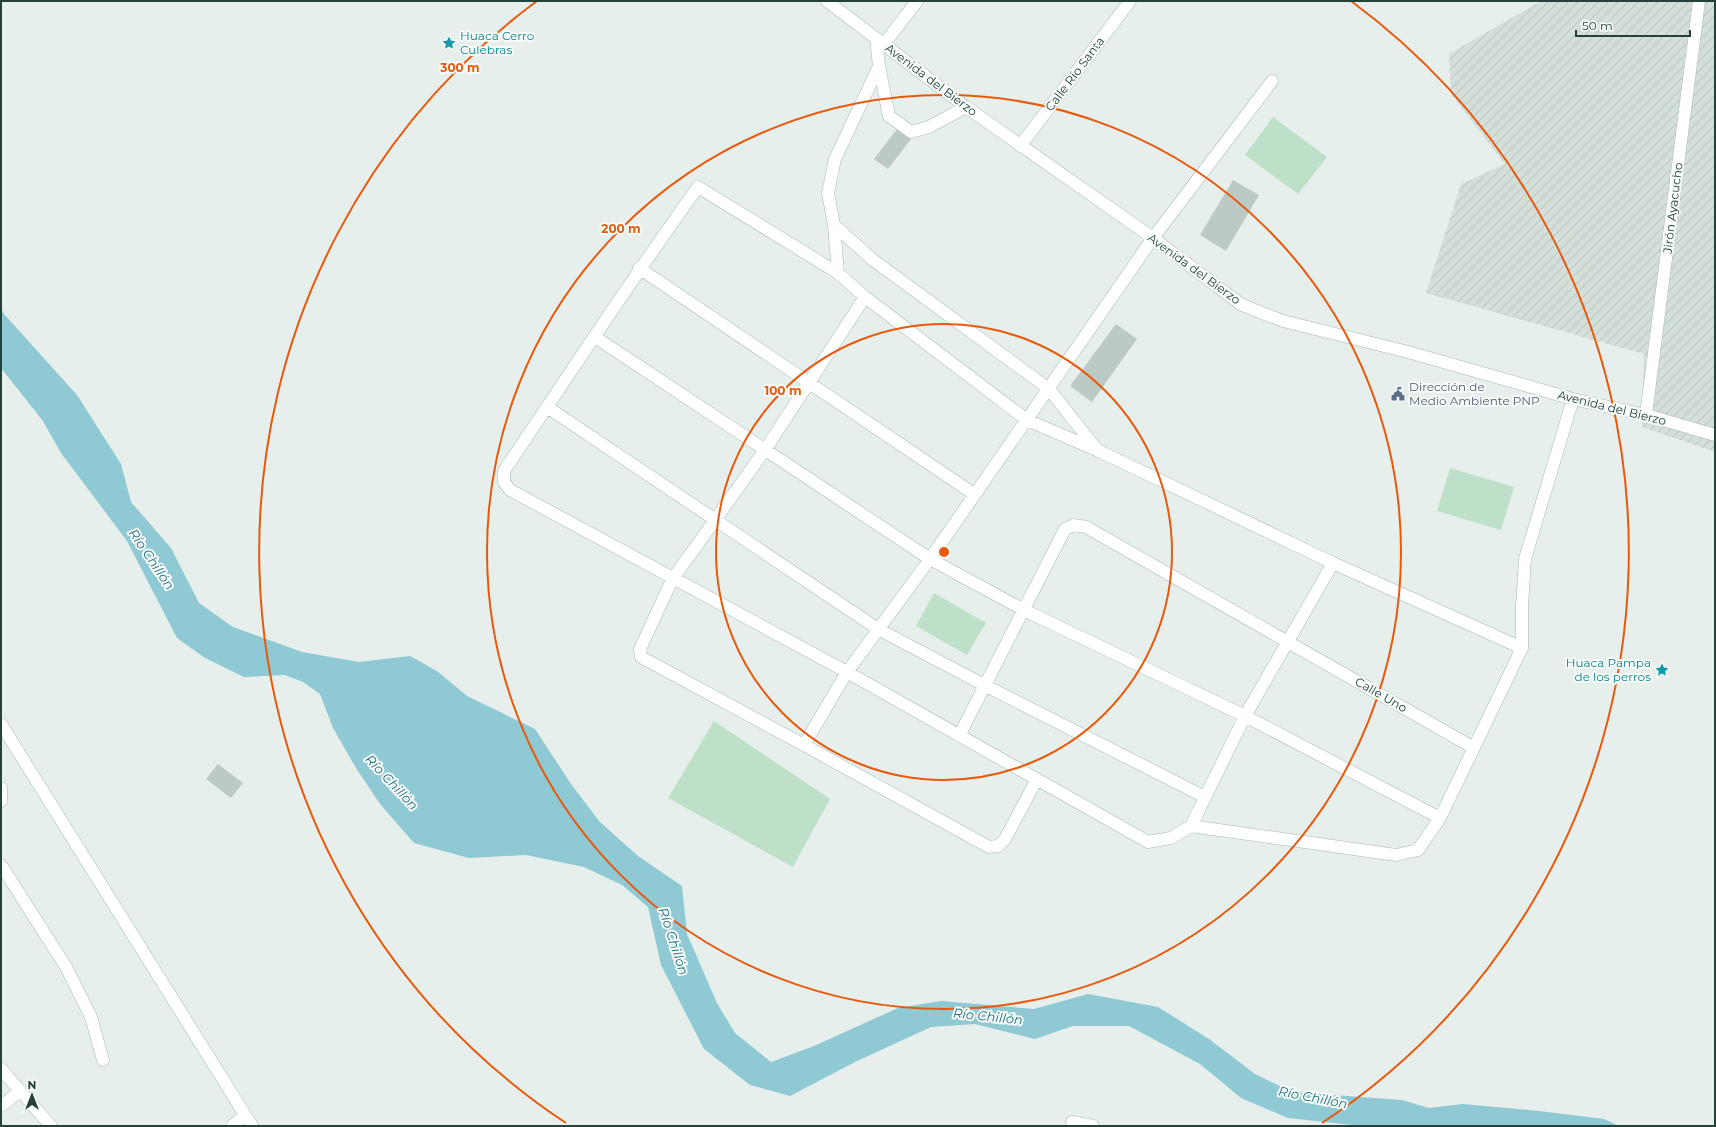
<svg xmlns="http://www.w3.org/2000/svg" width="1716" height="1127" font-family="Montserrat,sans-serif">
	<style>
		.industrial { fill: url(#industrial-furrows) }
		.green { fill: #bfe0c8 }
		.water { fill: #8ec9d4 }
		.building { fill: #bbcac4 }
		.lines { fill: none; stroke-linecap: round; stroke-linejoin: round }
		.minor-casing { stroke: #a8b8b2; stroke-width: 13 }
		.minor { stroke: #fff; stroke-width: 12 }
		.ring { fill: none; stroke: #e8590c; stroke-width: 2 }
		.labels { text-anchor: middle; stroke-width: 4; stroke-linejoin: round; paint-order: stroke }
		.culture-label { font-size: 12px; fill: #0d838f; stroke: #f7fbf9; text-anchor: start }
		.street-label { font-size: 12px; fill: #24423a; stroke: #f7fbf9 }
		.service-label { font-size: 12px; fill: #4e5e75; stroke: #f7fbf9; text-anchor: start }
		.water-label { font-size: 13px; font-style: italic; fill: #1c6f80; stroke: #f7fbf9 }
		.centre { fill: #e8590c; stroke: #f7fbf9; stroke-width: 2 }
		.ring-label { font-size: 12px; text-anchor: middle; font-weight: bold; fill: #e8590c; stroke: #f7fbf9; stroke-width: 4; stroke-linejoin: round; paint-order: stroke }
	</style>
	<defs>
		<pattern id="industrial-furrows" width="10" height="10" patternUnits="userSpaceOnUse"><rect width="10" height="10" fill="#d4dfda"/><path d="M-1 1l2-2M0 10L10 0M9 11l2-2" fill="none" stroke="#b6c1bc"/></pattern>
	</defs>
	<rect width="100%" height="100%" fill="#e6efeb"/>
	<path class="industrial" d="M1541,1H1715V452L1642,427L1644,354L1426,293L1461,184L1505,164L1451,94L1449,54Z"/>
	<path class="green" d="M1273,117L1327,157L1298,194L1245,155Z
		M1450,468L1514,487L1501,530L1437,511Z
		M934,593L986,623L967,655L916,626Z
		M714,721L830,799L793,867L668,798Z"/>
	<path class="water" d="M1,308L4,314L77,395L121,464L131,502L171,548L199,603L233,627L302,652L359,662L410,656L437,671L467,696L535,729L571,784L600,822L638,856L682,886L687,934L717,1003L735,1033L771,1062L814,1046L898,1008L941,1001L1034,1009L1088,994L1158,1007L1209,1039L1255,1074L1292,1092L1402,1100L1429,1108L1463,1104L1539,1111L1604,1119L1619,1126H1362L1288,1118L1241,1098L1200,1064L1129,1026H1073L1035,1039L975,1024L931,1027L855,1062L790,1096L750,1085L704,1049L661,965L648,907L622,885L584,867L526,855L469,858L414,843L380,804L356,768L333,728L320,694L303,682L285,675L244,677L205,658L177,638L127,541L61,453L43,421L1,368Z"/>
	<path class="building" d="M897,129L911,139L888,169L874,159Z
		M1233,180L1259,195L1226,251L1200,235Z
		M1116,324L1137,339L1092,402L1070,386Z
		M218,764L243,783L231,798L206,779Z"/>
	<g class="lines">
		<g class="minor-casing">
			<path id="minor" d="M827,1L966,107L1153,238L1242,305L1283,321L1408,352L1573,399L1646,415L1715,435
				M876,38L879,66L835,159L828,193L834,225L838,273L865,297L1027,420L1099,451L1333,563L1522,648
				M884,44L917,1
				M879,66L889,116L911,132L929,127L966,107
				M1020,146L1130,1
				M834,225L873,260L1049,389L1098,451
				M639,268L974,494
				M838,273L698,187C631,280 568,376 504,471V482L510,490L847,672L1148,842L1171,838L1191,826L1245,716L1333,563
				M865,297L765,450L672,580L640,649L641,657L804,745L989,847L998,846L1005,839L1037,779
				M595,337L930,559L1024,610L1245,716L1440,818
				M547,407L878,629L986,686L1205,797
				M1646,415L1699,1
				M1,724L252,1126
				M959,736L1065,529L1074,525L1086,527L1474,748
				M804,745L847,672L930,559L1153,238L1272,81
				M1,788V801
				M1191,826L1396,855L1418,850L1440,818L1522,648V606L1525,559L1573,399
				M1,865L66,967L91,1017L103,1060
				M1,1069L51,1126
				M1,1106L20,1091
				M1072,1122L1093,1126
				M232,1126L245,1115"/>
		</g>
		<use href="#minor" class="minor"/>
	</g>
	<g class="ring">
		<circle cx="944" cy="552" r="228"/>
		<circle cx="944" cy="552" r="457"/>
		<path d="M566 1123A685 685 0 0 1 537 1M1351 1A685 685 0 0 1 1322 1123"/>
	</g>
	<defs>
		<g id="sight-bare" transform="scale(1.08)"><path d="M0-6L1.8-2.2L6-1.7L2.9 1.2L3.7 5.4L0 3.3L-3.7 5.4L-2.9 1.2L-6-1.7L-1.8-2.2Z" fill="#0f9aa8" stroke="#f7fbf9" stroke-width="2.5" paint-order="stroke"/></g>
		<g id="civic-bare" transform="scale(1.08)"><path d="M-.6-6.5H3V-4.5H.6V-3L4-1V1h2V6H-6V1h2V-1L-.6-3ZM-1.2 2.5V6h2.4V2.5Z" fill="#5c6f8a" stroke="#f7fbf9" stroke-width="2.5" paint-order="stroke"/></g>
	</defs>
	<g fill-rule="evenodd">
		<use href="#sight-bare" x="449" y="43"/>
		<use href="#civic-bare" x="1398" y="394"/>
		<use href="#sight-bare" x="1662" y="670"/>
	</g>
	<g class="labels">
		<g class="culture-label">
			<text x="460" y="40">Huaca Cerro<tspan x="460" dy="14">Culebras</tspan></text>
			<text x="1651" y="667" text-anchor="end">Huaca Pampa<tspan x="1651" dy="14">de los perros</tspan></text>
		</g>
		<g class="street-label">
			<text transform="translate(1075 74) rotate(-53)" y="4">Calle Río Santa</text>
			<text transform="translate(931 80) rotate(37)" y="4">Avenida del Bierzo</text>
			<text transform="translate(1673 208) rotate(-83)" y="4">Jirón Ayacucho</text>
			<text transform="translate(1194 269) rotate(36)" y="4">Avenida del Bierzo</text>
			<text transform="translate(1612 408) rotate(14)" y="4">Avenida del Bierzo</text>
			<text transform="translate(1381 695) rotate(30)" y="4">Calle Uno</text>
		</g>
		<g class="service-label">
			<text x="1409" y="391">Dirección de<tspan x="1409" dy="14">Medio Ambiente PNP</tspan></text>
		</g>
		<g class="water-label">
			<text transform="translate(152 559) rotate(56)" y="5">Río Chillón</text>
			<text transform="translate(392 782) rotate(47)" y="5">Río Chillón</text>
			<text transform="translate(674 941) rotate(72)" y="5">Río Chillón</text>
			<text transform="translate(988 1016) rotate(6)" y="5">Río Chillón</text>
			<text transform="translate(1313 1097) rotate(11)" y="5">Río Chillón</text>
		</g>
	</g>
	<circle cx="944" cy="552" r="6" class="centre"/>
	<g class="ring-label">
		<text x="460" y="72">300 m</text>
		<text x="621" y="233">200 m</text>
		<text x="783" y="395">100 m</text>
	</g>
	<rect width="1716" height="1127" fill="none" stroke="#24423a" stroke-width="4"/>
	<g transform="translate(32 1095)" stroke="#f7fbf9" stroke-width="3" paint-order="stroke">
	<path d="M0-3L7 15L0 10L-7 15Z" fill="#24423a"/>
	<text y="-6" font-size="11" font-weight="bold" text-anchor="middle" fill="#24423a">N</text>
	</g>
	<path d="M1576 30v6h114v-6" fill="none" stroke="#24423a" stroke-width="2"/>
	<text x="1582" y="30" font-size="12" fill="#24423a" stroke="#f7fbf9" stroke-width="3" paint-order="stroke">50 m</text>
</svg>
